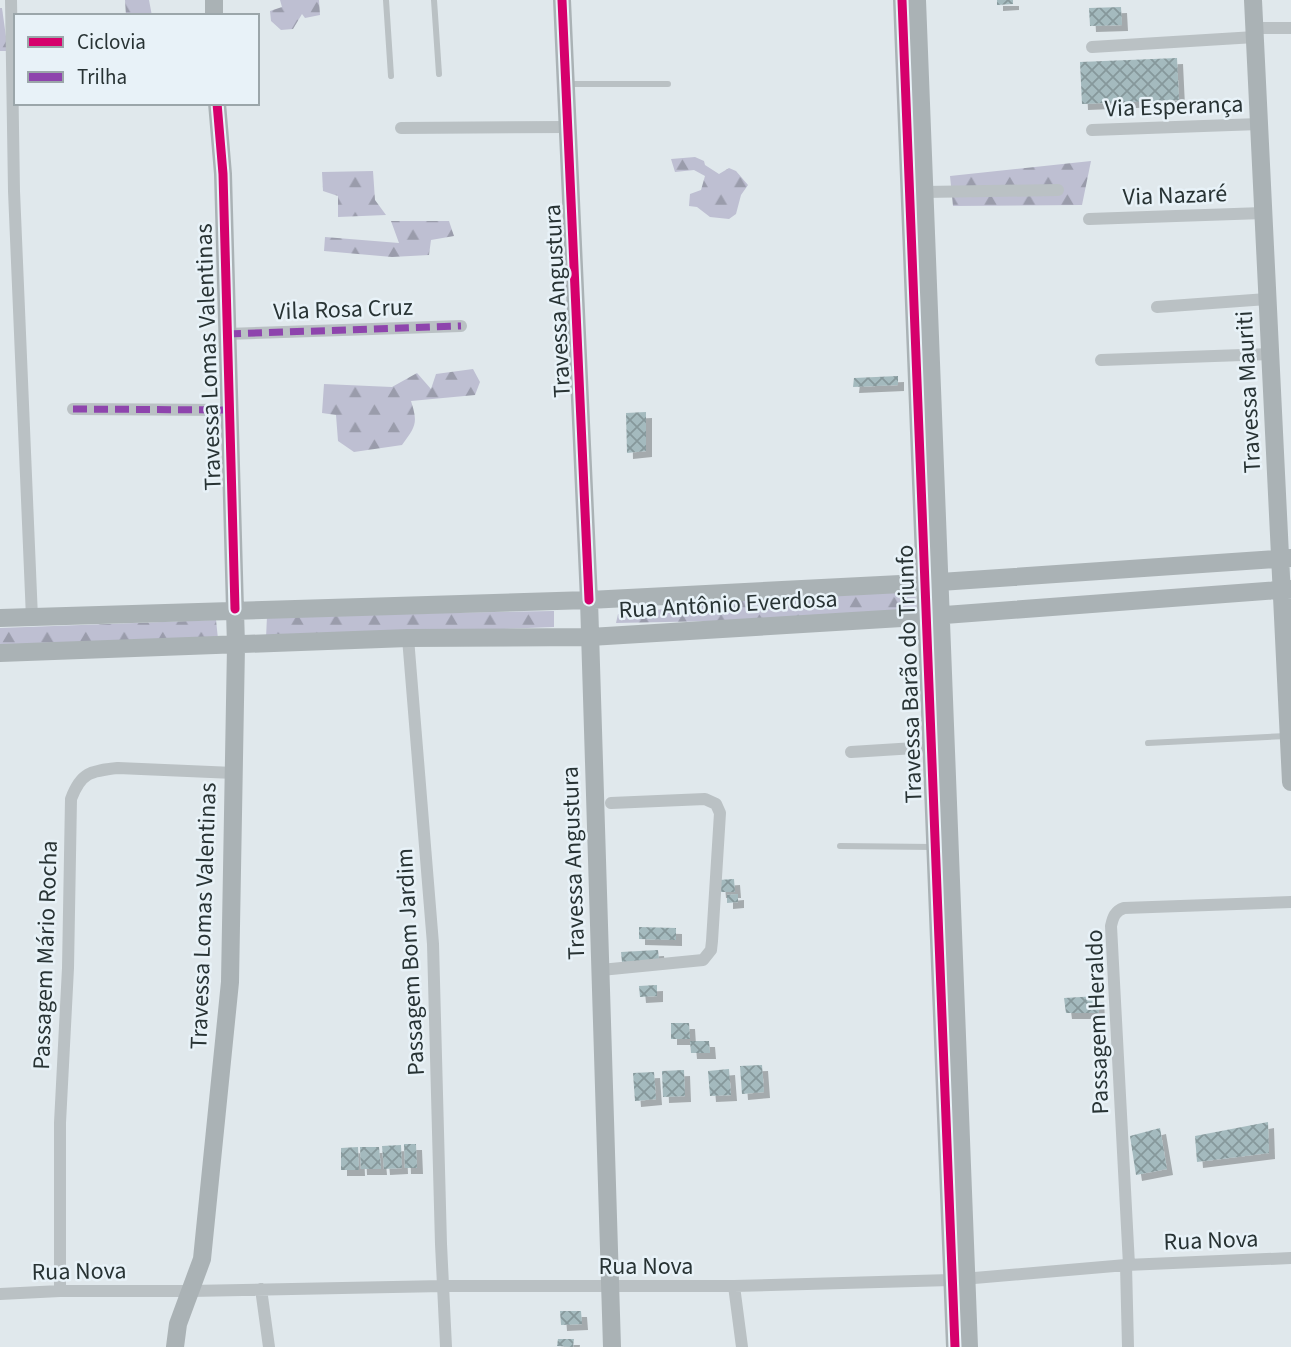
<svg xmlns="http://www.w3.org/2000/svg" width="1291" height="1347" font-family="'Source Sans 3',sans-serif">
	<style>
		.forest { fill: url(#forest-firs) }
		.building { fill: url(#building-cross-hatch); filter: url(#shadow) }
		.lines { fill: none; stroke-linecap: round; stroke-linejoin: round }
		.lane { stroke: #bac1c4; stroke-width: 6 }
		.street { stroke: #bac1c4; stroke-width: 12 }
		.secondary { stroke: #aab2b5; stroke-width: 18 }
		.quiet { stroke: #8e44ad; stroke-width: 7; stroke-dasharray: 14 7; stroke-linecap: butt }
		.cycleway-casing { stroke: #e8f2f8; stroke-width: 13 }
		.cycleway { stroke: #d6006c; stroke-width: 9 }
		.labels { text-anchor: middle; stroke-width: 5; stroke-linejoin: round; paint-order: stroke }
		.street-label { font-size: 24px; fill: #283334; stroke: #e8f2f8 }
	</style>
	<defs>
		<pattern id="forest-firs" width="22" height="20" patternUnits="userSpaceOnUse" patternTransform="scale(1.75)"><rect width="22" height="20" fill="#bebfd2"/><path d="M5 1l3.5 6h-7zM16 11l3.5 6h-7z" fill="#9a9cab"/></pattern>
		<pattern id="building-cross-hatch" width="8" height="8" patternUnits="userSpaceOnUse" patternTransform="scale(1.75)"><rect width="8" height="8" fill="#a4babe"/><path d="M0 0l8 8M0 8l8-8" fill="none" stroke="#86989b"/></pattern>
		<filter id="shadow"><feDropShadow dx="6" dy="6" stdDeviation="0" flood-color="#0004"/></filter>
	</defs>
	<rect width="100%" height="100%" fill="#e0e8ec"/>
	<path class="forest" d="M125,0H149L152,16H126Z
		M280,0H319L320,15L305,18L302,14L293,29L281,30L271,21L270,11L282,7Z
		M0,8H2L8,51H0Z
		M695,157L704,161L705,165L719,174L729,168L736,171L748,185L741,195L736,214L729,219L710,217L697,207L689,206L690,194L701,190L705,176L694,170L675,172L671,159Z
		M1091,161L1082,205L953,206L950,176Z
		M373,171L375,200L386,215L338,217V196L323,191L322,172Z
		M391,221H449L454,236L431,240L429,255L392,257L324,251L325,237L399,243Z
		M473,369L480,382L475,395L411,401C418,423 416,426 402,445L354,452L338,441L336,415L322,413L324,384L392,387L417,373L431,389L436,374Z
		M914,582L918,617L616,623L618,614Z
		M554,611V627L266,638L267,616Z
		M216,620L218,639L0,645V628Z"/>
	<path class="building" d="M997,0H1013V4L997,5Z
		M1121,7L1122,25L1090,26L1089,8Z
		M1177,58L1179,100L1082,104L1080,62Z
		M898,376V385L853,387L854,378Z
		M646,412V451L627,453L626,413Z
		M734,879L735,892H720L719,880Z
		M738,894V902L727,903V895Z
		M639,927L676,928V940L639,939Z
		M658,950L659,960L622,962L621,952Z
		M657,985V996L640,997L639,986Z
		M1098,996L1099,1013H1066L1064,998Z
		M671,1023H689L690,1039H671Z
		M690,1041H709L710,1053H691Z
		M762,1065L764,1092L742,1094L740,1066Z
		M729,1069L731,1095L710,1096L708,1071Z
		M684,1070L685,1096L663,1097L662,1071Z
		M654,1072L656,1099L635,1101L633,1073Z
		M1268,1122L1269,1153L1197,1162L1195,1136Z
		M1160,1128L1167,1169L1136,1175L1130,1136Z
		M404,1144H416L417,1168H405Z
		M401,1145L402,1168L384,1169L382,1146Z
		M358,1147L359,1170H341V1148Z
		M360,1147H379L381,1169H361Z
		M560,1311H581L582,1324L561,1325Z
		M558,1339H574L573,1347L557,1346Z"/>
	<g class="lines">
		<path class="lane" d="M386,0L391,76
			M434,0L439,74
			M568,84H668
			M1148,743L1287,736
			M840,846L933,847"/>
		<path class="street" d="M11,0L14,191L32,618
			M1254,28H1291
			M1092,47L1255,37
			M401,128L568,127
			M1092,130L1259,124
			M924,192L1058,190
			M1089,219L1263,213
			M1157,307L1267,299
			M227,334L461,326
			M1101,360L1271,354
			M73,409L228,410
			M408,638L433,944L441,1244L446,1347
			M851,752L931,747
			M601,970L703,960L711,950L712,941L720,813L716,804L705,799L611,803
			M1126,1265L1128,1347
			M1129,1265L1111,926C1113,917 1115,911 1124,908L1291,902
			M734,1286L742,1347
			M261,1289L269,1347
			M60,1291V1123L68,968L71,799C81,772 91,771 118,768L234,773
			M0,1294L60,1291H190L443,1286H734L951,1280L1126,1265L1291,1258"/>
		<path class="secondary" d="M214,0V16
			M562,0L589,600L612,1347
			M902,0L955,1347
			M917,0L969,1347
			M1253,0L1291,782
			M0,618L589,600L940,582L1291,558
			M0,653L408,638L590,637L918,617L1291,589
			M175,1347L178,1324L202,1259L230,982L236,646L223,174L217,103"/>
		<path class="quiet" d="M227,334L461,326
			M73,409L228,410"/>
		<g class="cycleway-casing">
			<path id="cycleway" d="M562,0L589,600
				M902,0L955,1347
				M217,103L223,174L235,609"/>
		</g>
		<use href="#cycleway" class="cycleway"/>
	</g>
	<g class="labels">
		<g class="street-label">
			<text transform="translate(1174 106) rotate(-2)" y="8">Via Esperança</text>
			<text transform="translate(1175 195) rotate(-2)" y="8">Via Nazaré</text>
			<text transform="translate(557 301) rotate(-93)" y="8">Travessa Angustura</text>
			<text transform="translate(343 309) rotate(-2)" y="8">Vila Rosa Cruz</text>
			<text transform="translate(208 357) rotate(-92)" y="8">Travessa Lomas Valentinas</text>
			<text transform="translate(1248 392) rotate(-93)" y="8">Travessa Mauriti</text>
			<text transform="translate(728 604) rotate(-3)" y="8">Rua Antônio Everdosa</text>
			<text transform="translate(909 674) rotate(-92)" y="8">Travessa Barão do Triunfo</text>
			<text transform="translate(573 863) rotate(-92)" y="8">Travessa Angustura</text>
			<text transform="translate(203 916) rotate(-88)" y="8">Travessa Lomas Valentinas</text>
			<text transform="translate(45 955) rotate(-88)" y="8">Passagem Mário Rocha</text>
			<text transform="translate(410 962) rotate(-93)" y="8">Passagem Bom Jardim</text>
			<text transform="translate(1097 1022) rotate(-92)" y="8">Passagem Heraldo</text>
			<text transform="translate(1211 1240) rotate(-2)" y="8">Rua Nova</text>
			<text x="646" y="1274">Rua Nova</text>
			<text transform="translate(79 1271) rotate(-1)" y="8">Rua Nova</text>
		</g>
	</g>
	<rect x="14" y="14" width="245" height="91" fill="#e8f2f8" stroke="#9ba6aa" stroke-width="2"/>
	<rect x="28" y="37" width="35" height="10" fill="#d6006c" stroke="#9ba6aa" stroke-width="2"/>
	<text x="77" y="49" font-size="21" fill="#283334">Ciclovia</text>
	<rect x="28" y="72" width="35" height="10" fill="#8e44ad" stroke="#9ba6aa" stroke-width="2"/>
	<text x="77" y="84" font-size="21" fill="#283334">Trilha</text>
</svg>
